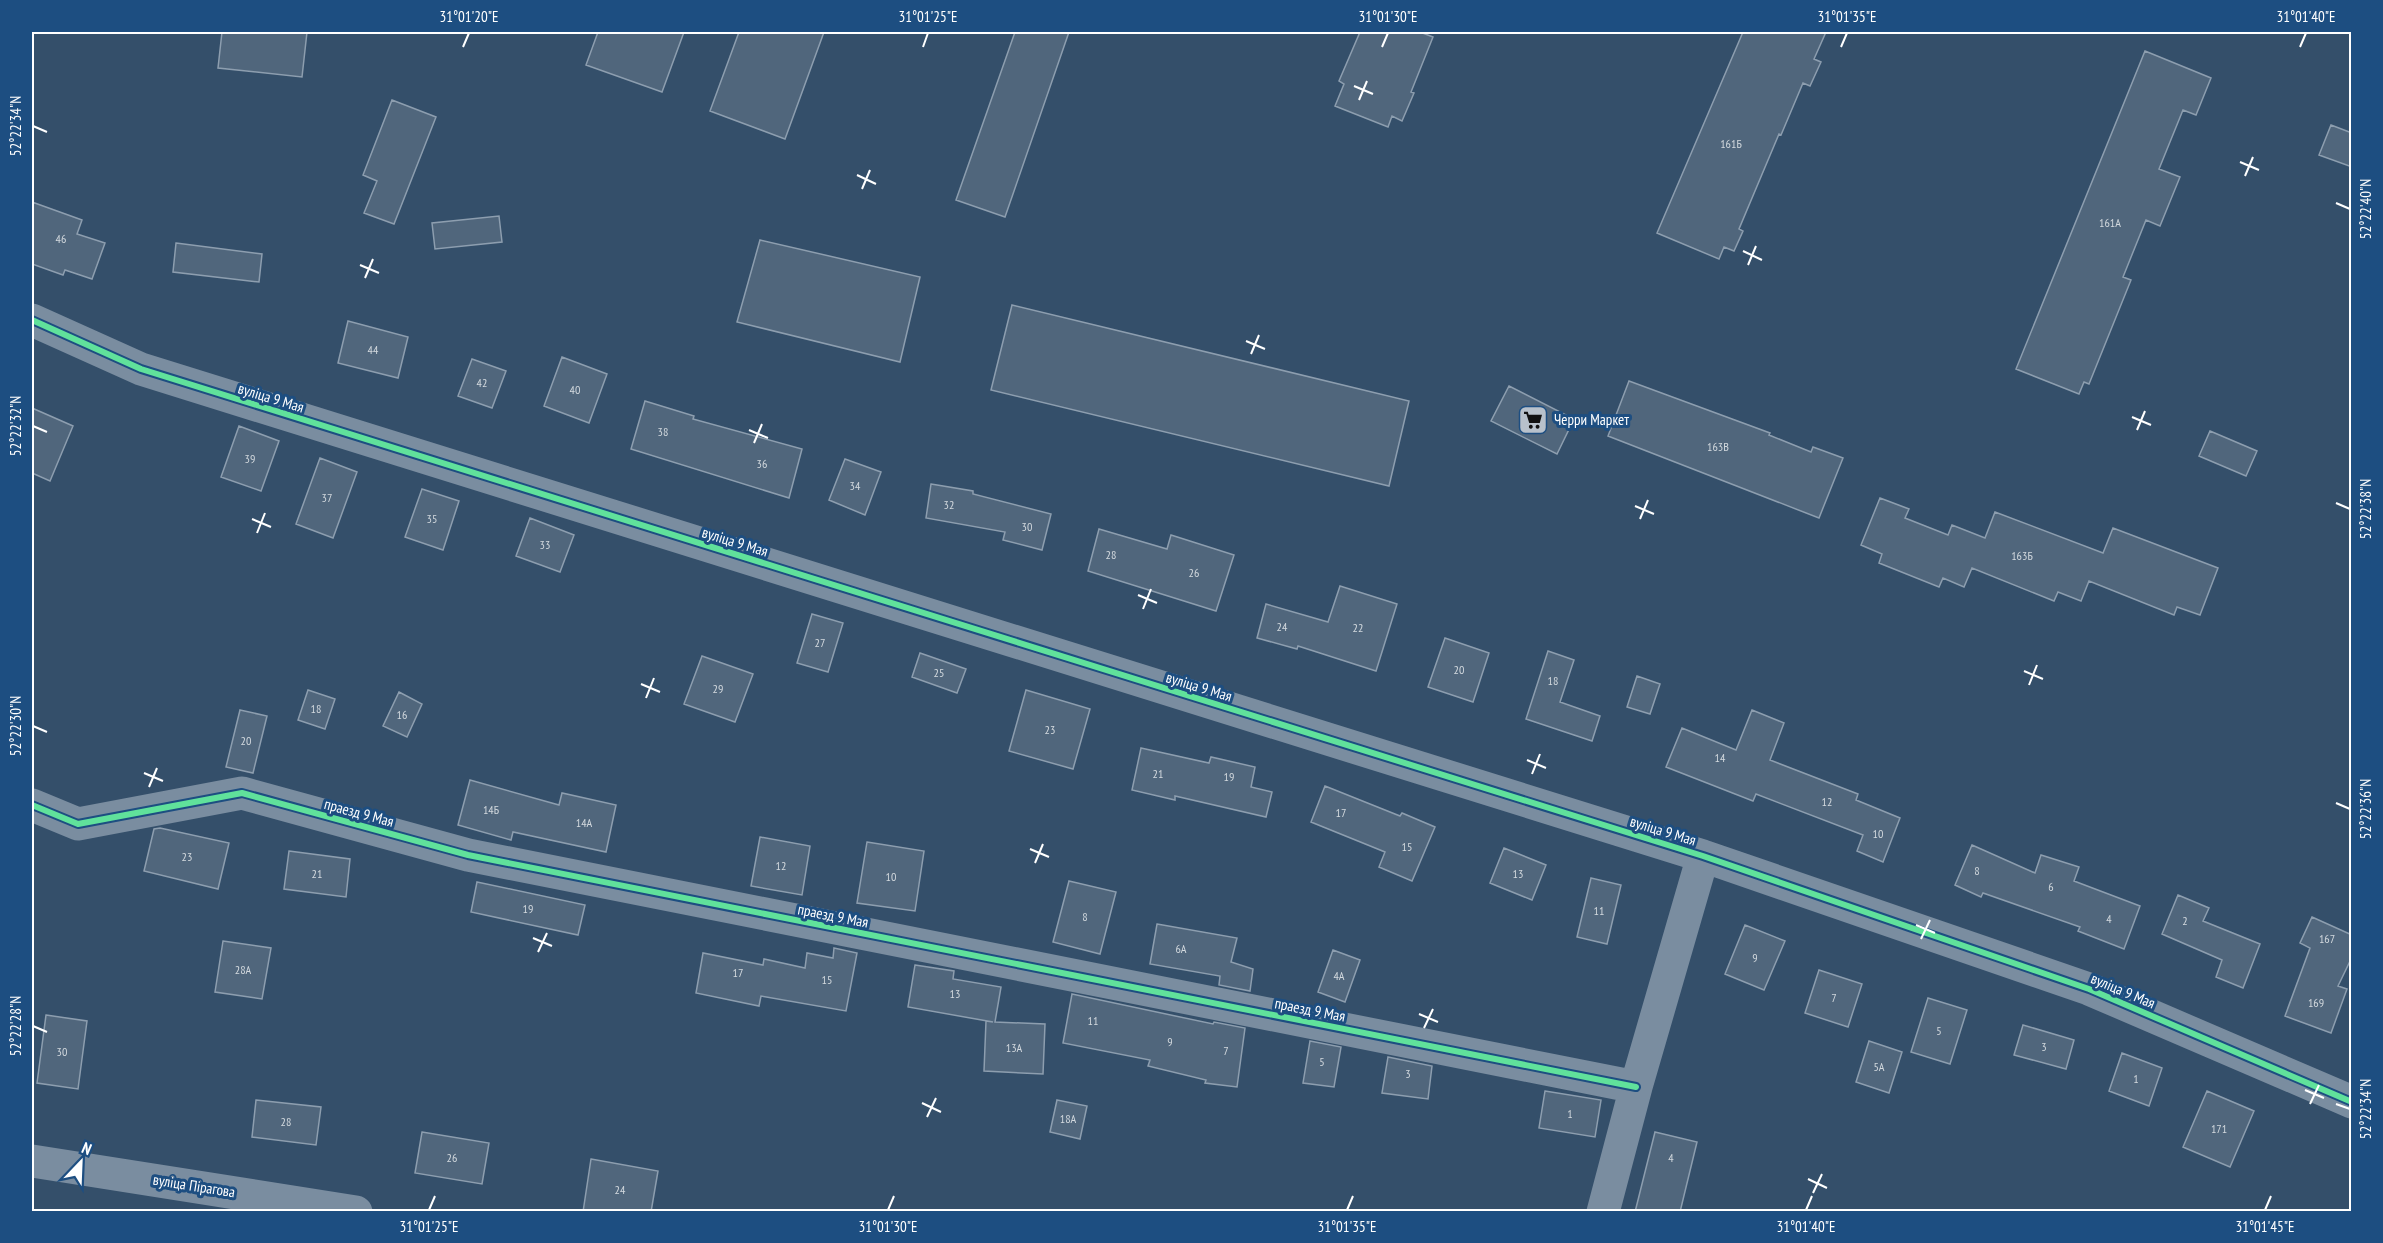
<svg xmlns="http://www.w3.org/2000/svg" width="2383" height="1243" font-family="'PT Sans Narrow',sans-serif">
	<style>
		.building { fill: #50667c; stroke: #8d9eaf; stroke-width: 1.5 }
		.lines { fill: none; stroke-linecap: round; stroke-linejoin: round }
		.minor { stroke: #7a8da0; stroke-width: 33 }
		.cycleway-casing { stroke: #1d4e81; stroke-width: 10 }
		.cycleway { stroke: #60e19b; stroke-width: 6 }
		.ticks { fill: none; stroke: #fff; stroke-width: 2 }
		.labels { text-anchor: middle; stroke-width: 6; stroke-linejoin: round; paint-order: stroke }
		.number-label { font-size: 12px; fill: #d3d9de }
		.street-label { font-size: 15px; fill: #fff; stroke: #1d4e81 }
		.poi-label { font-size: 15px; fill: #fff; stroke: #1d4e81; text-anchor: start }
		.neatline { fill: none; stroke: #fff; stroke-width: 2 }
		.ticks-label { font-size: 15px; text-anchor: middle; fill: #fff }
	</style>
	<rect width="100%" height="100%" fill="#344f6a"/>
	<path class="building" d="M222,32H307L302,77L218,68Z
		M598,32H684L662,92L586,65Z
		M739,32H824L785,139L710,111Z
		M1015,32H1069L1005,217L956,200Z
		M1360,32H1420L1433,37L1411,92L1414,93L1402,121L1392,116L1388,127L1335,106L1344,84L1339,81Z
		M1743,32H1826L1814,59L1821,62L1810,86L1803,83L1781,135L1779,134L1739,229L1743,231L1734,251L1724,247L1719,259L1657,233Z
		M2145,51L2211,78L2196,115L2183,110L2159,169L2180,177L2160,226L2146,220L2123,277L2131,280L2089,384L2084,382L2079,394L2016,369Z
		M392,100L436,117L394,224L364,213L377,181L363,175Z
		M2331,125L2352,133V167L2319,155Z
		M32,202L82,220L77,234L105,243L92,279L65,270L63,275L32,264Z
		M499,216L502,242L435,249L432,223Z
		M760,240L920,277L900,362L737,322Z
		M176,243L262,254L259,282L173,272Z
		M1012,305L1409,401L1389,486L991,390Z
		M348,321L408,337L398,378L338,363Z
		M562,357L607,374L589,423L544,406Z
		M472,359L506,371L492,408L458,396Z
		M1629,381L1770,433L1769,435L1811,452L1813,447L1843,458L1819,518L1608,436Z
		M1509,386L1574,419L1557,454L1491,421Z
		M645,401L694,416L693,419L802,449L789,498L631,449Z
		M32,408L73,426L50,481L32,473Z
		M239,426L279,441L261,491L221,477Z
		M2210,431L2257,451L2246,476L2199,456Z
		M320,458L357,472L333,538L296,524Z
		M845,459L881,472L865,515L829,500Z
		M931,484L973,491V494L1051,514L1042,550L1003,540L1005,532L926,518Z
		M422,489L459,501L443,550L405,537Z
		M1880,498L1909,509L1905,518L1948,535L1952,525L1985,538L1995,512L2103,553L2113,528L2218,568L2200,615L2177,607L2174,615L2089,581L2081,601L2058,592L2054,601L1972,568L1964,587L1943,578L1939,587L1879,563L1882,554L1861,545Z
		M530,518L574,535L560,572L516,556Z
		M1099,529L1167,549L1171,535L1234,555L1216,611L1088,571Z
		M1340,586L1397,604L1376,671L1298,646L1297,649L1257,638L1266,604L1328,622Z
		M812,614L843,623L828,672L797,663Z
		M1445,638L1489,653L1473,702L1428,687Z
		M1548,651L1574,660L1560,702L1600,716L1592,741L1526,719Z
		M920,653L966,669L957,693L912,677Z
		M702,656L753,674L735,722L684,704Z
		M1637,676L1660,684L1650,714L1627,707Z
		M308,690L335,699L325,729L298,720Z
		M1026,690L1090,709L1073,769L1009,751Z
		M399,692L422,704L407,737L383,726Z
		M240,710L267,716L253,773L226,767Z
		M1752,710L1784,723L1770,760L1858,794L1856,800L1900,818L1883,862L1857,851L1863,835L1756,794L1753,801L1666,767L1682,728L1736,750Z
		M1141,748L1209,763L1211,757L1255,767L1251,787L1272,792L1266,817L1175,796V800L1132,790Z
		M470,780L559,805L562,793L616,805L606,852L513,832L511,840L458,825Z
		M1325,786L1400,816L1402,813L1435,827L1412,881L1379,867L1385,852L1311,822Z
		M160,828L229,843L218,889L144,871L154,829Z
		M760,837L810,846L802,895L751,886Z
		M867,842L924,851L915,911L857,903Z
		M1972,845L2035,873L2041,855L2079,867L2074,881L2140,906L2124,949L2078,931L2080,927L1983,893L1981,897L1955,885Z
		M1504,848L1546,865L1532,900L1490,883Z
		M289,851L350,859L346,897L284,889Z
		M1591,878L1621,885L1607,944L1577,937Z
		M1069,881L1116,892L1100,954L1053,942Z
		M477,882L585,905L578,935L471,912Z
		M2178,895L2209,908L2203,921L2260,944L2243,988L2216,977L2222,960L2162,934Z
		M2312,917L2352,935V957L2338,986L2347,989L2331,1033L2285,1016L2310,948L2300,943Z
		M1157,924L1237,938L1231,962L1253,969L1250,991L1219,985L1220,976L1150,964Z
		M1745,925L1785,941L1764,990L1725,974Z
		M223,941L271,948L262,999L215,992Z
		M834,948L857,953L846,1011L761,996L759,1006L696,993L703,953L763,965L764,959L805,968L807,953L833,958Z
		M1333,950L1360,960L1345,1002L1318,992Z
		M915,965L954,971L953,979L1001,987L995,1022L1045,1024L1043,1074L984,1071L986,1021L993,1022L908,1007Z
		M1819,970L1862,984L1848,1027L1805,1013Z
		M1072,994L1213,1024L1214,1022L1245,1028L1237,1087L1205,1083L1206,1080L1148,1066L1150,1060L1063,1043Z
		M1928,998L1967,1010L1950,1064L1911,1052Z
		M46,1015L87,1021L78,1089L37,1083Z
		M2023,1025L2074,1040L2066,1069L2014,1055Z
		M1310,1041L1341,1047L1334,1087L1303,1083Z
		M1869,1041L1902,1052L1889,1093L1856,1082Z
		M2122,1053L2162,1068L2149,1106L2109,1091Z
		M1388,1057L1432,1066L1428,1099L1382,1093Z
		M1545,1091L1601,1100L1595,1137L1539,1128Z
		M2207,1091L2254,1111L2230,1167L2183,1147Z
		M256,1100L321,1107L316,1145L252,1137Z
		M1057,1100L1087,1106L1080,1139L1050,1132Z
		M422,1132L489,1143L482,1184L415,1173Z
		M1655,1132L1697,1142L1680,1212H1635Z
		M591,1159L658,1171L651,1212H583Z"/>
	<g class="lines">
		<path class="minor" d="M32,320L141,369L1703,856L2089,989L2352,1102
			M32,805L78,824L242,793L468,855L1636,1087
			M32,1161L356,1212
			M1603,1212L1636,1087L1703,856"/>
		<g class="cycleway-casing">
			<path id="cycleway" d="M32,320L141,369L1703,856L2089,989L2352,1102
				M32,805L78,824L242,793L468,855L1636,1087"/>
		</g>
		<use href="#cycleway" class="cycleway"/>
	</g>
	<path class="ticks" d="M463,47L469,33M923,47L928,33M1382,47L1388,33M1841,47L1847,33M2300,47L2306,33M1354,86L1373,94M1359,100L1367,81M33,126L47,132M2240,162L2259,170M857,175L876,184M2245,176L2253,157M862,189L870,170M2336,203L2350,209M1743,251L1762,260M360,265L379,273M1748,265L1756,246M365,278L373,259M1246,341L1265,349M1251,354L1259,335M2132,417L2151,425M33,426L47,432M749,430L768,438M2137,430L2145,411M754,443L762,424M2336,503L2350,509M1635,506L1654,514M252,519L271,527M1640,519L1648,500M257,533L265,513M1138,595L1157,603M1143,609L1151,589M2024,671L2043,679M641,684L660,692M2029,685L2037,665M646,698L654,678M33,726L47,732M1527,760L1546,768M144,773L163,781M1532,774L1540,754M149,787L157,768M2336,803L2350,809M1030,849L1049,857M1035,863L1043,844M1916,925L1935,933M533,938L552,946M1921,939L1930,920M538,952L547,933M1419,1014L1438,1022M33,1026L47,1032M1424,1028L1433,1009M2305,1090L2324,1098M922,1103L941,1112M2310,1104L2319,1085M2336,1104L2350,1109M927,1117L936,1098M1808,1179L1827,1188M1813,1193L1822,1174M429,1210L435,1196M888,1210L894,1196M1347,1210L1353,1196M1806,1210L1812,1196M2265,1210L2271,1196"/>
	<defs>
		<g id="supermarket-square" transform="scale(1.5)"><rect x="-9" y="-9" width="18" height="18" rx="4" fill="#b8c1cb" stroke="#1d4e81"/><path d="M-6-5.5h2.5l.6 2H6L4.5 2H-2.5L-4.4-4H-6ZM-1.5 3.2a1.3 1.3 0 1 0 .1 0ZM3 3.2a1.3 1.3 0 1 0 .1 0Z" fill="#111"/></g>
	</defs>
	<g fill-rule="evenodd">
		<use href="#supermarket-square" x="1533" y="420"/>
	</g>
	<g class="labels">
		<g class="number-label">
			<text x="1731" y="148">161Б</text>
			<text x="2110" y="227">161А</text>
			<text x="61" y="243">46</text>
			<text x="373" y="354">44</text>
			<text x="482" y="387">42</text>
			<text x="575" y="394">40</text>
			<text x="663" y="436">38</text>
			<text x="1718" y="451">163В</text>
			<text x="250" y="463">39</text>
			<text x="762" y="468">36</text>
			<text x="855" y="490">34</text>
			<text x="327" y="502">37</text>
			<text x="949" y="509">32</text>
			<text x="432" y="523">35</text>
			<text x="1027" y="531">30</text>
			<text x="545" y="549">33</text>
			<text x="1111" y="559">28</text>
			<text x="2022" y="560">163Б</text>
			<text x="1194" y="577">26</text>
			<text x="1282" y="631">24</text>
			<text x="1358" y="632">22</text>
			<text x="820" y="647">27</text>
			<text x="1459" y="674">20</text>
			<text x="939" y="677">25</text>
			<text x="1553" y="685">18</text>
			<text x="718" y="693">29</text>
			<text x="316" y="713">18</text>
			<text x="402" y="719">16</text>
			<text x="1050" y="734">23</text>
			<text x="246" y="745">20</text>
			<text x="1720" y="762">14</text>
			<text x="1158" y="778">21</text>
			<text x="1229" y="781">19</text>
			<text x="1827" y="806">12</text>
			<text x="491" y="814">14Б</text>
			<text x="1341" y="817">17</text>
			<text x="584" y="827">14А</text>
			<text x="1878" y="838">10</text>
			<text x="1407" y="851">15</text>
			<text x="187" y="861">23</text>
			<text x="781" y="870">12</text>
			<text x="1977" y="875">8</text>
			<text x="317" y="878">21</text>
			<text x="1518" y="878">13</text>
			<text x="891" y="881">10</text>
			<text x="2051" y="891">6</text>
			<text x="528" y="913">19</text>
			<text x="1599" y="915">11</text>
			<text x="1085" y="921">8</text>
			<text x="2109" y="923">4</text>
			<text x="2185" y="925">2</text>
			<text x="2327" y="943">167</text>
			<text x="1181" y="953">6А</text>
			<text x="1755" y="962">9</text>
			<text x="243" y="974">28А</text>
			<text x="738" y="977">17</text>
			<text x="1339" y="980">4А</text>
			<text x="827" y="984">15</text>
			<text x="955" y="998">13</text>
			<text x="1834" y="1002">7</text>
			<text x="2316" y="1007">169</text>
			<text x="1093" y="1025">11</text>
			<text x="1939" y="1035">5</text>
			<text x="1170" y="1046">9</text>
			<text x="2044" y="1051">3</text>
			<text x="1014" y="1052">13А</text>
			<text x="1226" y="1055">7</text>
			<text x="62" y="1056">30</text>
			<text x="1322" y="1066">5</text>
			<text x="1879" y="1071">5А</text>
			<text x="1408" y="1078">3</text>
			<text x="2136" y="1083">1</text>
			<text x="1570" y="1118">1</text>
			<text x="1068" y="1123">18А</text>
			<text x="286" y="1126">28</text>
			<text x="2219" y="1133">171</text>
			<text x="452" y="1162">26</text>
			<text x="1671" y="1162">4</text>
			<text x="620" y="1194">24</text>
		</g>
		<g class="street-label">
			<text transform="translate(271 398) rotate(17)" y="5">вуліца 9 Мая</text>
			<text transform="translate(735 542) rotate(17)" y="5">вуліца 9 Мая</text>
			<text transform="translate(1199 687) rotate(17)" y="5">вуліца 9 Мая</text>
			<text transform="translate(359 813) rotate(15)" y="5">праезд 9 Мая</text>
			<text transform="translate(1663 831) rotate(17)" y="5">вуліца 9 Мая</text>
			<text transform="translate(833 916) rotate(11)" y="5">праезд 9 Мая</text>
			<text transform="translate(2123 991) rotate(23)" y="5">вуліца 9 Мая</text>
			<text transform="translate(1310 1010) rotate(11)" y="5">праезд 9 Мая</text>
			<text transform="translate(194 1186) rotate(9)" y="5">вуліца Пірагова</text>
		</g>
		<g class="poi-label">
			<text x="1554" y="425">Черри Маркет</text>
		</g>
	</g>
	<rect width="2383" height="1243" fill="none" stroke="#1d4e81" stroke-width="66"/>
	<g transform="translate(81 1162) rotate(23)" stroke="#1d4e81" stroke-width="4.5" paint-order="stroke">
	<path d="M0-4.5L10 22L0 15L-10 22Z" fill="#ffffff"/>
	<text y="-9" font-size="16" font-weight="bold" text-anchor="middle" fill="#ffffff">N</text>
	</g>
	<rect x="33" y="33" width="2317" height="1177" class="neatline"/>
	<g class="ticks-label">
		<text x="469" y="22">31°01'20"E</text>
		<text x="928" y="22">31°01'25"E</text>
		<text x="1388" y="22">31°01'30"E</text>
		<text x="1847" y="22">31°01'35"E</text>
		<text x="2306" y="22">31°01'40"E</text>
		<text transform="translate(16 126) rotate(-90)" y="5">52°22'34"N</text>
		<text transform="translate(2366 209) rotate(-90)" y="5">52°22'40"N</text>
		<text transform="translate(16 426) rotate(-90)" y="5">52°22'32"N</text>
		<text transform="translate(2366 509) rotate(-90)" y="5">52°22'38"N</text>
		<text transform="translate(16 726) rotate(-90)" y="5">52°22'30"N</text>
		<text transform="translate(2366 809) rotate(-90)" y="5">52°22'36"N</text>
		<text transform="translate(16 1026) rotate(-90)" y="5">52°22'28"N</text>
		<text transform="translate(2366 1109) rotate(-90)" y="5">52°22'34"N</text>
		<text x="429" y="1232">31°01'25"E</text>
		<text x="888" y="1232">31°01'30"E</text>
		<text x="1347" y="1232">31°01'35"E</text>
		<text x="1806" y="1232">31°01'40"E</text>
		<text x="2265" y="1232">31°01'45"E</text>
	</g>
</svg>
